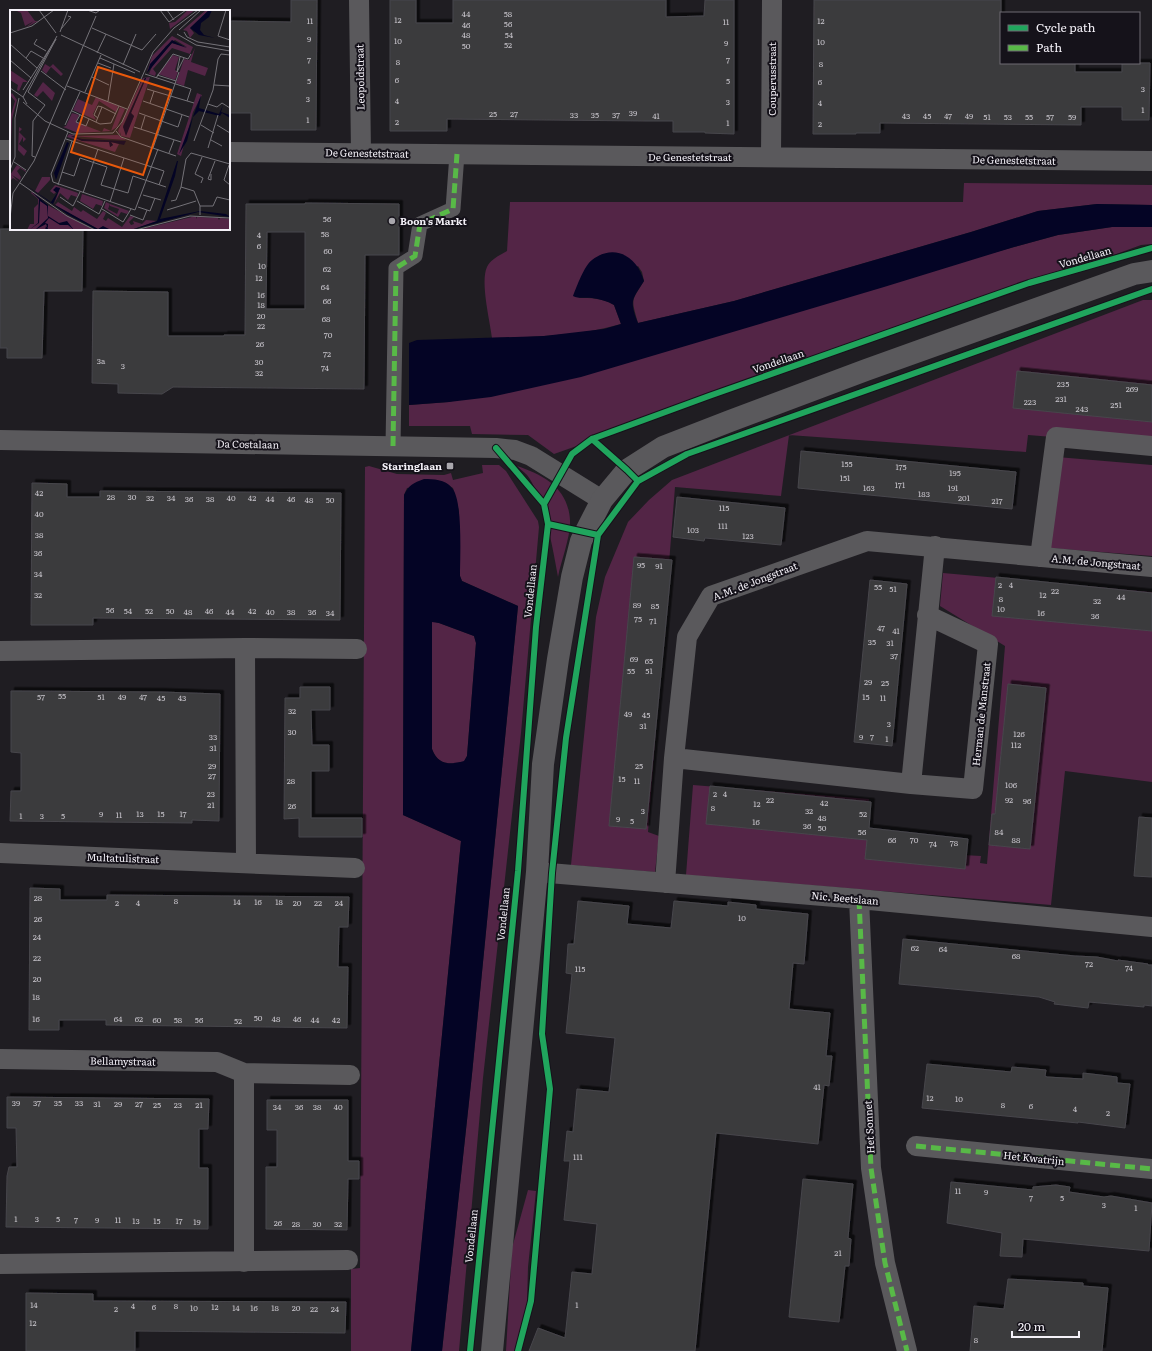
<svg xmlns="http://www.w3.org/2000/svg" width="1152" height="1351" font-family="Literata,serif">
	<style>
		.green { fill: #532546 }
		.water { fill: #040425; fill-rule: evenodd }
		.building { fill: #3b3a3e; stroke: #47464b; fill-rule: evenodd; filter: url(#shadow) }
		.lines { fill: none; stroke-linecap: round; stroke-linejoin: round }
		.pedestrian { stroke: #5a595c; stroke-width: 15 }
		.minor { stroke: #5a595c; stroke-width: 20 }
		.tertiary { stroke: #5a595c; stroke-width: 22 }
		.quiet { stroke: #58b947; stroke-width: 5; stroke-dasharray: 10 5; stroke-linecap: butt }
		.cycleway-casing { stroke: #15121a; stroke-width: 8 }
		.cycleway { stroke: #20a55d; stroke-width: 6 }
		.poi-dot { fill: #a9a7ad; stroke: #15121a; stroke-width: 1.5 }
		.labels { text-anchor: middle; stroke-width: 4; stroke-linejoin: round; paint-order: stroke }
		.number-label { font-size: 8px; fill: #c6c3ca }
		.street-label { font-size: 10px; fill: #f4f1f8; stroke: #15121a }
		.poi-label { font-size: 10px; font-weight: bold; fill: #f4f1f8; stroke: #15121a; text-anchor: start }
		.inset-road { fill: none; stroke: #747278; stroke-width: 1 }
		.view { fill: #e8590c; fill-opacity: 0.15; stroke: #e8590c; stroke-width: 2 }
		.inset-edge { fill: none; stroke: #f4f1f8; stroke-width: 2 }
	</style>
	<defs>
		<filter id="shadow"><feDropShadow dx="3.5" dy="-3.5" stdDeviation="0" flood-color="#0009"/></filter>
	</defs>
	<rect width="100%" height="100%" fill="#1f1d22"/>
	<path class="green" d="M964,183L1152,185V205L1097,204L1038,211L971,232L734,301L638,323C631,298 631,302 644,281L642,272L638,266L578,298C591,298 603,298 614,305L621,324C580,336 535,337 492,338C490,321 480,282 487,267C491,259 500,255 507,251L510,202H963Z
		M1112,227H1152V244L1141,245L1100,260L1055,272L1006,288L690,406L554,454L528,435L472,434L470,426H409V405L449,402L1058,235Z
		M1143,300H1152V445L1028,435L1026,452L789,435L781,496L675,487L648,832L659,836L655,872L571,865L596,617L605,577L628,522L649,500L672,480Z
		M1057,457L1152,465V556L1050,548Z
		M482,465H499L506,471L538,521L539,527L521,733L483,1078L459,1351H442L472,1074L518,606L462,581L460,576L459,511L453,488L445,483L407,488L404,495L403,815L461,841L411,1351H351V1269L360,1268L365,467L369,466L397,474L444,475L451,473L453,480L483,473Z
		M517,466C544,475 568,488 570,520C571,536 561,561 558,577C553,549 544,497 527,475C524,472 520,469 517,466Z
		M943,573L1152,592V782L1065,771L1051,905L686,875L693,785L869,799L866,834L963,855L981,856L980,863L987,864L1005,646L940,606Z
		M432,621L439,623L474,636L476,643L467,756L464,762C449,765 438,765 432,749Z
		M528,1190L536,1191L528,1267L527,1304L515,1351H506L512,1248Z"/>
	<path class="water" d="M1097,204L1152,205V227H1112L1058,235L1014,247L884,287L581,377L491,397L449,402L409,405V343L417,340L544,336L604,329L621,324L614,305C607,301 600,299 592,298C585,297 579,299 573,296C577,286 584,266 592,260C614,243 637,256 644,281C632,300 629,300 638,323L734,301L971,232L1038,211Z
		M424,479C433,479 445,479 452,488C463,500 460,558 460,576L462,581L518,606L472,1074L442,1351H411L461,841L403,815L404,495C409,485 413,483 424,479ZM432,622L439,623L474,636L476,643L467,756L464,761C449,765 438,765 432,749Z"/>
	<path class="building" d="M291,0H317L316,130H251V113H229V21L291,22Z
		M390,0H416V23H453V0H666V17L704,16L705,0H734V134L705,133V132H673V121H645L447,119V131H390Z
		M814,0H1001V63H1075V72H1122V63H1150L1149,120H1122V107H1081V125L880,123V133H856V134H813Z
		M305,203L399,204V255H365L364,389L173,387L162,394L118,393V384L92,383L93,291L168,292V336H224V335H245L246,204H305ZM267,232H305V309H266Z
		M0,229H83L82,291H44L42,358H7V348H0Z
		M1017,371L1152,385V422L1013,408Z
		M801,451L1016,472L1012,509L798,488Z
		M32,483L67,484V497H100V491L341,493L340,620L93,618V625H31Z
		M677,497L785,508L781,545L705,538L704,541L673,537Z
		M634,557L672,560L646,829L609,826Z
		M996,577L1152,593V631L992,616Z
		M870,580L907,584L892,746L854,742Z
		M1008,684L1046,688L1030,849L989,845L992,814H995Z
		M300,687H330V710H311L312,745H329V771H311V818H362V837H299V818L284,819L285,698H300Z
		M11,691L162,692L220,694L219,821L192,820V823L10,821L11,791H21V753L11,752Z
		M710,786L871,802L869,828L968,839L965,869L865,859L867,840L706,824Z
		M1139,817L1152,818V877L1134,876Z
		M30,888L60,889V900H107V895L349,897L348,927H339L338,967H348L347,1028L106,1025V1020H59V1030H29Z
		M578,901L629,906L627,924L671,928L674,901L728,906V902L756,905V909L808,914L804,964L793,963L789,1009L830,1013L826,1056H832L829,1086L824,1085L818,1144L716,1133L695,1351H529L538,1328L565,1338L572,1272L592,1274L597,1224L564,1220L570,1161H564L567,1131L573,1132L577,1089L609,1092L615,1038L566,1033L572,974L566,973L568,944H574Z
		M903,939L1075,956L1097,957L1118,961V960L1148,964V965H1152V1006L1144,1005V1007L1089,1002L1088,1008L1054,1004L1055,1002L1039,997L899,984Z
		M927,1064L1011,1072L1012,1067L1046,1070L1045,1076L1047,1077L1083,1079V1073L1117,1077V1083L1130,1084L1125,1128L1078,1122V1123L922,1108Z
		M7,1097L209,1099L208,1129H199V1168H208V1229L6,1227L7,1176L9,1167H17L16,1128H7Z
		M267,1100H348V1161H359V1179H348L347,1230L266,1229V1167H277V1130H267Z
		M803,1179L853,1184L848,1238L851,1239L849,1266H845L839,1322L789,1317Z
		M951,1182L1033,1190V1187L1056,1185L1070,1187L1069,1192L1104,1197L1111,1196L1152,1203L1149,1251L1023,1239L1022,1257L1000,1256L1002,1233L947,1223Z
		M1008,1279L1083,1283V1286L1108,1288L1102,1351H970L974,1306L1004,1309Z
		M26,1293L93,1294V1301L346,1302L345,1333L135,1331V1351H26Z"/>
	<g class="lines">
		<path class="pedestrian" d="M393,446L396,268L415,256L420,224L453,209L457,154"/>
		<path class="minor" d="M359,0L361,153
			M0,150H11
			M229,152L1152,161
			M771,157L772,0
			M0,440L496,448L515,450L531,456L602,500
			M1040,557L1056,437L1152,446
			M245,648L246,863
			M0,651L245,648L357,649
			M674,758L911,784L935,546
			M911,784L973,789L988,644L927,615
			M0,853L355,868
			M537,872L859,899L1152,927
			M665,883L674,758L687,637L711,596L867,541L1152,567
			M859,899L871,1168L885,1263L907,1351
			M0,1059L217,1062L244,1073L350,1075
			M916,1146L1152,1169
			M244,1262V1073
			M0,1264L348,1260"/>
		<path class="tertiary" d="M492,1351L537,872L543,764L558,659L572,577L581,541L602,500L627,470L663,447L730,421L866,370L1134,274L1152,271"/>
		<path class="quiet" d="M393,446L396,268L415,256L420,224L453,209L457,154
			M859,899L871,1168L885,1263L907,1351
			M916,1146L1152,1169"/>
		<g class="cycleway-casing">
			<path id="cycleway" d="M592,439L627,470L638,481
				M496,448L544,504
				M548,524L598,535
				M470,1351L518,871L536,627L548,524L544,504L572,454L592,439L709,396L1029,283L1152,248
				M518,1351L531,1301L550,1089L542,1034L552,873L566,738L598,535L638,481L687,454L1152,289"/>
		</g>
		<use href="#cycleway" class="cycleway"/>
	</g>
	<g class="poi-dot">
		<circle cx="392" cy="221" r="4"/>
		<rect x="446" y="462" width="8" height="8" rx="2"/>
	</g>
	<g class="labels">
		<g class="number-label">
			<text x="466" y="17">44</text>
			<text x="508" y="17">58</text>
			<text x="398" y="23">12</text>
			<text x="310" y="24">11</text>
			<text x="821" y="24">12</text>
			<text x="726" y="25">11</text>
			<text x="508" y="27">56</text>
			<text x="466" y="28">46</text>
			<text x="466" y="38">48</text>
			<text x="509" y="38">54</text>
			<text x="309" y="42">9</text>
			<text x="398" y="44">10</text>
			<text x="821" y="45">10</text>
			<text x="726" y="46">9</text>
			<text x="508" y="48">52</text>
			<text x="466" y="49">50</text>
			<text x="309" y="63">7</text>
			<text x="728" y="63">7</text>
			<text x="398" y="65">8</text>
			<text x="821" y="67">8</text>
			<text x="397" y="83">6</text>
			<text x="309" y="84">5</text>
			<text x="728" y="84">5</text>
			<text x="820" y="85">6</text>
			<text x="1143" y="92">3</text>
			<text x="308" y="102">3</text>
			<text x="397" y="104">4</text>
			<text x="728" y="105">3</text>
			<text x="820" y="106">4</text>
			<text x="1143" y="113">1</text>
			<text x="633" y="116">39</text>
			<text x="493" y="117">25</text>
			<text x="514" y="117">27</text>
			<text x="574" y="118">33</text>
			<text x="595" y="118">35</text>
			<text x="616" y="118">37</text>
			<text x="656" y="119">41</text>
			<text x="906" y="119">43</text>
			<text x="927" y="119">45</text>
			<text x="948" y="119">47</text>
			<text x="969" y="119">49</text>
			<text x="987" y="120">51</text>
			<text x="1008" y="120">53</text>
			<text x="1029" y="120">55</text>
			<text x="1050" y="120">57</text>
			<text x="1072" y="120">59</text>
			<text x="308" y="123">1</text>
			<text x="397" y="125">2</text>
			<text x="728" y="126">1</text>
			<text x="820" y="127">2</text>
			<text x="327" y="222">56</text>
			<text x="325" y="237">58</text>
			<text x="259" y="238">4</text>
			<text x="259" y="249">6</text>
			<text x="328" y="254">60</text>
			<text x="262" y="269">10</text>
			<text x="327" y="272">62</text>
			<text x="259" y="281">12</text>
			<text x="325" y="290">64</text>
			<text x="261" y="298">16</text>
			<text x="327" y="304">66</text>
			<text x="261" y="308">18</text>
			<text x="261" y="319">20</text>
			<text x="326" y="322">68</text>
			<text x="261" y="329">22</text>
			<text x="328" y="338">70</text>
			<text x="260" y="347">26</text>
			<text x="327" y="357">72</text>
			<text x="101" y="364">3a</text>
			<text x="259" y="365">30</text>
			<text x="123" y="369">3</text>
			<text x="325" y="371">74</text>
			<text x="259" y="376">32</text>
			<text x="1063" y="387">235</text>
			<text x="1132" y="392">269</text>
			<text x="1061" y="402">231</text>
			<text x="1030" y="405">223</text>
			<text x="1116" y="408">251</text>
			<text x="1082" y="412">243</text>
			<text x="847" y="467">155</text>
			<text x="901" y="470">175</text>
			<text x="955" y="476">195</text>
			<text x="845" y="481">151</text>
			<text x="900" y="488">171</text>
			<text x="869" y="491">163</text>
			<text x="953" y="491">191</text>
			<text x="39" y="496">42</text>
			<text x="924" y="497">183</text>
			<text x="111" y="500">28</text>
			<text x="132" y="500">30</text>
			<text x="150" y="501">32</text>
			<text x="171" y="501">34</text>
			<text x="231" y="501">40</text>
			<text x="252" y="501">42</text>
			<text x="964" y="501">201</text>
			<text x="189" y="502">36</text>
			<text x="210" y="502">38</text>
			<text x="270" y="502">44</text>
			<text x="291" y="502">46</text>
			<text x="309" y="503">48</text>
			<text x="330" y="503">50</text>
			<text x="997" y="504">217</text>
			<text x="724" y="511">115</text>
			<text x="39" y="517">40</text>
			<text x="723" y="529">111</text>
			<text x="693" y="533">103</text>
			<text x="39" y="538">38</text>
			<text x="748" y="539">123</text>
			<text x="38" y="556">36</text>
			<text x="641" y="568">95</text>
			<text x="659" y="569">91</text>
			<text x="38" y="577">34</text>
			<text x="1000" y="588">2</text>
			<text x="1011" y="588">4</text>
			<text x="878" y="590">55</text>
			<text x="893" y="592">51</text>
			<text x="1055" y="594">22</text>
			<text x="38" y="598">32</text>
			<text x="1043" y="598">12</text>
			<text x="1121" y="600">44</text>
			<text x="1001" y="602">8</text>
			<text x="1097" y="604">32</text>
			<text x="637" y="608">89</text>
			<text x="655" y="609">85</text>
			<text x="1001" y="612">10</text>
			<text x="110" y="613">56</text>
			<text x="128" y="614">54</text>
			<text x="149" y="614">52</text>
			<text x="170" y="614">50</text>
			<text x="209" y="614">46</text>
			<text x="252" y="614">42</text>
			<text x="188" y="615">48</text>
			<text x="230" y="615">44</text>
			<text x="270" y="615">40</text>
			<text x="291" y="615">38</text>
			<text x="312" y="615">36</text>
			<text x="330" y="616">34</text>
			<text x="1041" y="616">16</text>
			<text x="1095" y="619">36</text>
			<text x="638" y="622">75</text>
			<text x="653" y="624">71</text>
			<text x="881" y="631">47</text>
			<text x="896" y="634">41</text>
			<text x="872" y="645">35</text>
			<text x="890" y="646">31</text>
			<text x="894" y="659">37</text>
			<text x="634" y="662">69</text>
			<text x="649" y="664">65</text>
			<text x="631" y="674">55</text>
			<text x="649" y="674">51</text>
			<text x="868" y="685">29</text>
			<text x="885" y="686">25</text>
			<text x="62" y="699">55</text>
			<text x="41" y="700">57</text>
			<text x="101" y="700">51</text>
			<text x="122" y="700">49</text>
			<text x="143" y="700">47</text>
			<text x="866" y="700">15</text>
			<text x="161" y="701">45</text>
			<text x="182" y="701">43</text>
			<text x="883" y="701">11</text>
			<text x="292" y="714">32</text>
			<text x="628" y="717">49</text>
			<text x="646" y="718">45</text>
			<text x="889" y="727">3</text>
			<text x="643" y="729">31</text>
			<text x="292" y="735">30</text>
			<text x="1019" y="737">126</text>
			<text x="213" y="740">33</text>
			<text x="861" y="740">9</text>
			<text x="872" y="740">7</text>
			<text x="887" y="742">1</text>
			<text x="1016" y="748">112</text>
			<text x="213" y="751">31</text>
			<text x="212" y="769">29</text>
			<text x="639" y="769">25</text>
			<text x="212" y="779">27</text>
			<text x="622" y="782">15</text>
			<text x="291" y="784">28</text>
			<text x="637" y="784">11</text>
			<text x="1011" y="788">106</text>
			<text x="211" y="797">23</text>
			<text x="715" y="797">2</text>
			<text x="725" y="797">4</text>
			<text x="770" y="803">22</text>
			<text x="1009" y="803">92</text>
			<text x="1027" y="804">96</text>
			<text x="824" y="806">42</text>
			<text x="757" y="807">12</text>
			<text x="211" y="808">21</text>
			<text x="292" y="809">26</text>
			<text x="713" y="811">8</text>
			<text x="643" y="814">3</text>
			<text x="809" y="814">32</text>
			<text x="101" y="817">9</text>
			<text x="140" y="817">13</text>
			<text x="161" y="817">15</text>
			<text x="183" y="817">17</text>
			<text x="863" y="817">52</text>
			<text x="119" y="818">11</text>
			<text x="21" y="819">1</text>
			<text x="42" y="819">3</text>
			<text x="63" y="819">5</text>
			<text x="822" y="821">48</text>
			<text x="618" y="822">9</text>
			<text x="632" y="824">5</text>
			<text x="756" y="825">16</text>
			<text x="807" y="829">36</text>
			<text x="822" y="831">50</text>
			<text x="862" y="835">56</text>
			<text x="999" y="835">84</text>
			<text x="892" y="843">66</text>
			<text x="914" y="843">70</text>
			<text x="1016" y="843">88</text>
			<text x="954" y="846">78</text>
			<text x="933" y="847">74</text>
			<text x="38" y="901">28</text>
			<text x="176" y="904">8</text>
			<text x="237" y="905">14</text>
			<text x="258" y="905">16</text>
			<text x="279" y="905">18</text>
			<text x="117" y="906">2</text>
			<text x="138" y="906">4</text>
			<text x="297" y="906">20</text>
			<text x="318" y="906">22</text>
			<text x="339" y="906">24</text>
			<text x="742" y="921">10</text>
			<text x="38" y="922">26</text>
			<text x="37" y="940">24</text>
			<text x="915" y="951">62</text>
			<text x="943" y="952">64</text>
			<text x="1016" y="959">68</text>
			<text x="37" y="961">22</text>
			<text x="1089" y="967">72</text>
			<text x="1129" y="971">74</text>
			<text x="580" y="972">115</text>
			<text x="37" y="982">20</text>
			<text x="36" y="1000">18</text>
			<text x="258" y="1021">50</text>
			<text x="36" y="1022">16</text>
			<text x="118" y="1022">64</text>
			<text x="139" y="1022">62</text>
			<text x="276" y="1022">48</text>
			<text x="297" y="1022">46</text>
			<text x="157" y="1023">60</text>
			<text x="178" y="1023">58</text>
			<text x="199" y="1023">56</text>
			<text x="315" y="1023">44</text>
			<text x="336" y="1023">42</text>
			<text x="238" y="1024">52</text>
			<text x="817" y="1090">41</text>
			<text x="930" y="1101">12</text>
			<text x="959" y="1102">10</text>
			<text x="16" y="1106">39</text>
			<text x="37" y="1106">37</text>
			<text x="58" y="1106">35</text>
			<text x="79" y="1106">33</text>
			<text x="97" y="1107">31</text>
			<text x="118" y="1107">29</text>
			<text x="139" y="1107">27</text>
			<text x="157" y="1108">25</text>
			<text x="178" y="1108">23</text>
			<text x="199" y="1108">21</text>
			<text x="1003" y="1108">8</text>
			<text x="1031" y="1109">6</text>
			<text x="277" y="1110">34</text>
			<text x="299" y="1110">36</text>
			<text x="317" y="1110">38</text>
			<text x="338" y="1110">40</text>
			<text x="1075" y="1112">4</text>
			<text x="1108" y="1116">2</text>
			<text x="578" y="1160">111</text>
			<text x="958" y="1194">11</text>
			<text x="986" y="1195">9</text>
			<text x="1031" y="1201">7</text>
			<text x="1062" y="1201">5</text>
			<text x="1104" y="1208">3</text>
			<text x="1136" y="1211">1</text>
			<text x="16" y="1222">1</text>
			<text x="37" y="1222">3</text>
			<text x="58" y="1222">5</text>
			<text x="76" y="1223">7</text>
			<text x="97" y="1223">9</text>
			<text x="118" y="1223">11</text>
			<text x="136" y="1224">13</text>
			<text x="157" y="1224">15</text>
			<text x="179" y="1224">17</text>
			<text x="197" y="1225">19</text>
			<text x="278" y="1226">26</text>
			<text x="296" y="1227">28</text>
			<text x="317" y="1227">30</text>
			<text x="338" y="1227">32</text>
			<text x="838" y="1256">21</text>
			<text x="34" y="1308">14</text>
			<text x="577" y="1308">1</text>
			<text x="133" y="1309">4</text>
			<text x="176" y="1309">8</text>
			<text x="154" y="1310">6</text>
			<text x="215" y="1310">12</text>
			<text x="194" y="1311">10</text>
			<text x="236" y="1311">14</text>
			<text x="254" y="1311">16</text>
			<text x="275" y="1311">18</text>
			<text x="296" y="1311">20</text>
			<text x="116" y="1312">2</text>
			<text x="314" y="1312">22</text>
			<text x="335" y="1312">24</text>
			<text x="33" y="1326">12</text>
			<text x="976" y="1343">8</text>
		</g>
		<g class="street-label">
			<text transform="translate(360 77) rotate(-91)" y="4">Leopoldstraat</text>
			<text transform="translate(772 79) rotate(-90)" y="4">Couperusstraat</text>
			<text transform="translate(367 153) rotate(1)" y="4">De Genestetstraat</text>
			<text x="690" y="161">De Genestetstraat</text>
			<text transform="translate(1014 160) rotate(1)" y="4">De Genestetstraat</text>
			<text transform="translate(1085 257) rotate(-16)" y="4">Vondellaan</text>
			<text transform="translate(778 361) rotate(-19)" y="4">Vondellaan</text>
			<text transform="translate(248 444) rotate(1)" y="4">Da Costalaan</text>
			<text transform="translate(1096 562) rotate(5)" y="4">A.M. de Jongstraat</text>
			<text transform="translate(755 581) rotate(-21)" y="4">A.M. de Jongstraat</text>
			<text transform="translate(530 591) rotate(-84)" y="4">Vondellaan</text>
			<text transform="translate(981 714) rotate(-84)" y="4">Herman de Manstraat</text>
			<text transform="translate(123 858) rotate(2)" y="4">Multatulistraat</text>
			<text transform="translate(845 898) rotate(5)" y="4">Nic. Beetslaan</text>
			<text transform="translate(503 914) rotate(-84)" y="4">Vondellaan</text>
			<text transform="translate(123 1061) rotate(1)" y="4">Bellamystraat</text>
			<text transform="translate(869 1127) rotate(-93)" y="4">Het Sonnet</text>
			<text transform="translate(1034 1158) rotate(6)" y="4">Het Kwatrijn</text>
			<text transform="translate(471 1236) rotate(-84)" y="4">Vondellaan</text>
		</g>
		<g class="poi-label">
			<text x="400" y="225">Boon's Markt</text>
			<text x="442" y="470" text-anchor="end">Staringlaan</text>
		</g>
	</g>
	<g transform="translate(10 10)">
		<rect width="220" height="220" fill="#1f1d22"/>
		<path d="M5,0H17L25,11H28L15,18L24,11L15,16L11,3ZM178,0H185L160,19L159,13L165,12ZM196,0H199L180,18L184,23L180,28L177,21L173,20ZM162,26L183,37L180,44L162,38L143,59L146,63L145,66L139,64L143,54L162,33L177,37L165,30L156,36L137,62L142,46ZM185,38L181,52L198,58L195,66L178,60L174,76L166,73L174,49L179,50ZM163,45L169,47L165,60L168,62L165,70L148,64ZM35,54L40,57L43,54L53,64L51,66L41,57L36,64L32,60ZM0,60L18,72H13L9,81L7,80L8,75L0,70ZM140,67L120,128L111,126L110,122V125L108,121L133,68ZM135,68H136L121,103L124,106L115,125L116,119L113,116ZM33,72L45,83L42,91L33,81L27,87L24,85ZM2,83L7,90L2,109L1,132L0,108L5,91L0,85ZM187,83L192,85L183,102L171,146L167,144ZM86,87L108,96L106,102L89,91L83,104L86,110L63,100L68,89L82,95ZM110,97L115,99L107,117L101,121L68,123L53,117L56,116L62,103L69,105L66,112L92,122L94,118L101,121ZM9,117L12,119L9,122L16,129L13,132V127L9,134L17,141L14,146L8,140ZM59,124L67,126L108,125L116,130L61,126L72,131L100,132V137L103,135L101,132L109,134L105,142L57,127ZM7,155L16,161V162L10,158L7,161L11,167L10,170L2,165L9,172L3,168L0,171V165ZM32,167H40V170L28,183L25,181ZM45,175L68,183L67,187L61,185L58,190L50,183L44,194L50,178L44,180L46,182L44,184L40,181ZM22,182L33,190L22,183L29,189L28,213L30,191L84,220H17L20,214H24V198L28,194V189L21,183ZM72,184L93,191L92,196L86,194L83,199L70,191ZM48,192L62,201L64,197L71,202L73,200L87,209L93,201L96,203L93,209L96,211L98,208L112,217L120,206L124,207L119,212L121,215L124,214L123,211L132,214L136,210L147,211L121,220L88,219L45,195ZM96,192L100,194L98,199L107,204L109,199L100,196V194L119,201L117,204L111,202L108,207L94,198ZM186,206V209L187,207L208,208L209,210L210,208L220,209V220H128Z" fill="#532546" fill-rule="evenodd"/>
		<path d="M199,0H202L199,7L191,13L190,20L194,25L205,28L189,25L180,18ZM162,30L177,38L162,33L137,63L140,54ZM135,68H136L121,103L124,106L116,126L113,117ZM191,85L189,98L209,104L213,95L211,102L220,105V108L212,103L210,106L189,101L183,107L177,131L169,144ZM61,126L72,129L116,131L114,135L101,132L103,135L100,137L99,132L72,131ZM57,132L59,133L46,170L44,163ZM167,151H168L165,166L150,209L190,201L216,204L220,207L188,202L121,220L147,211ZM14,174L41,192L47,183L43,180L46,177L50,178L43,194L88,219L93,216L101,220H87L57,204ZM22,182L38,195V206L49,213L57,211L64,220L58,215H50L39,208L35,213L38,214V220H35L36,216L38,219L36,214L25,220L38,208L37,196L30,191L29,213L19,220L28,213L29,189Z" fill="#040425"/>
		<path class="inset-road" d="M29,0L46,23M77,0L86,3L90,0M150,0L159,12L176,0M157,0L164,10M216,0L208,26L220,30M82,18L132,40L146,24M51,19L61,7L58,6M169,20L191,0M50,22L58,0M174,22L177,27L188,32L220,37M0,23L22,16L44,0M167,24L186,35L220,41M51,25L130,62M27,29L24,34L36,41M0,34L27,58M87,43L96,24M170,47L167,62L174,48M16,48L21,41L33,48M90,48L125,63M0,50L21,68M88,53L101,58M113,55L126,24M31,61L56,80M135,64L181,79L177,91M147,65L166,71M82,67L99,75M146,68L163,44L178,49L181,44M204,75L220,76M57,76L117,99M0,78L13,87L17,94M137,79L184,93M13,80L46,29L18,82L35,95L23,111L22,146L25,147M75,82L91,45M13,87L47,26M98,91L104,54M133,91L179,107M13,92L35,111L63,124L103,123L112,112L143,42L164,18L188,0M140,93L144,81M198,94L207,97L212,93L220,98M62,101L90,114L101,113L109,96M129,103L168,117L172,105M70,105L66,112L76,116L79,109M88,108L84,105L88,96L92,97M86,112L92,97L106,104M55,115L70,82M191,115L204,123M207,115L220,123M124,117L171,132M131,119L135,106M106,121L111,127L166,146M58,122L41,164L43,172L125,200L148,139M56,129L154,161L149,175M201,130L212,136M184,131L203,80L208,49L211,44L220,45M143,138L169,62M198,138L208,105M159,143L164,130M4,152L16,160M219,155L214,170L220,175M0,160L5,147V108L9,88M52,162L64,166L70,148L97,157L91,175L118,183L123,166L156,177M201,164V170L198,169L205,151M10,173L57,206L85,220M191,173L193,168L185,164L192,147M48,175L62,131M73,183L88,139M133,185L151,190M50,187L63,196L70,182M67,191L89,204L95,191M161,191L166,190L171,177M100,192L114,148M190,196H203L207,187L220,190M128,197L140,201L145,188M92,199L113,212L121,199M157,200L186,191M120,205L133,210L137,200M190,205V196L184,181L171,177L176,149L181,143L220,154M0,208L3,183L24,151L86,6M126,220L180,206L220,208"/>
		<path class="view" d="M88,57L161,80L133,165L61,142Z"/>
		<rect width="220" height="220" class="inset-edge"/>
	</g>
	<rect x="1000" y="12" width="140" height="52" fill="#15121a" stroke="#6e6b73"/>
	<rect x="1008" y="25" width="20" height="6" fill="#20a55d" stroke="#6e6b73"/>
	<text x="1036" y="32" font-size="12" fill="#f4f1f8">Cycle path</text>
	<rect x="1008" y="45" width="20" height="6" fill="#58b947" stroke="#6e6b73"/>
	<text x="1036" y="52" font-size="12" fill="#f4f1f8">Path</text>
	<path d="M1012 1331v6h67v-6" fill="none" stroke="#f4f1f8" stroke-width="2"/>
	<text x="1018" y="1331" font-size="12" fill="#f4f1f8" stroke="#15121a" stroke-width="3" paint-order="stroke">20 m</text>
</svg>
